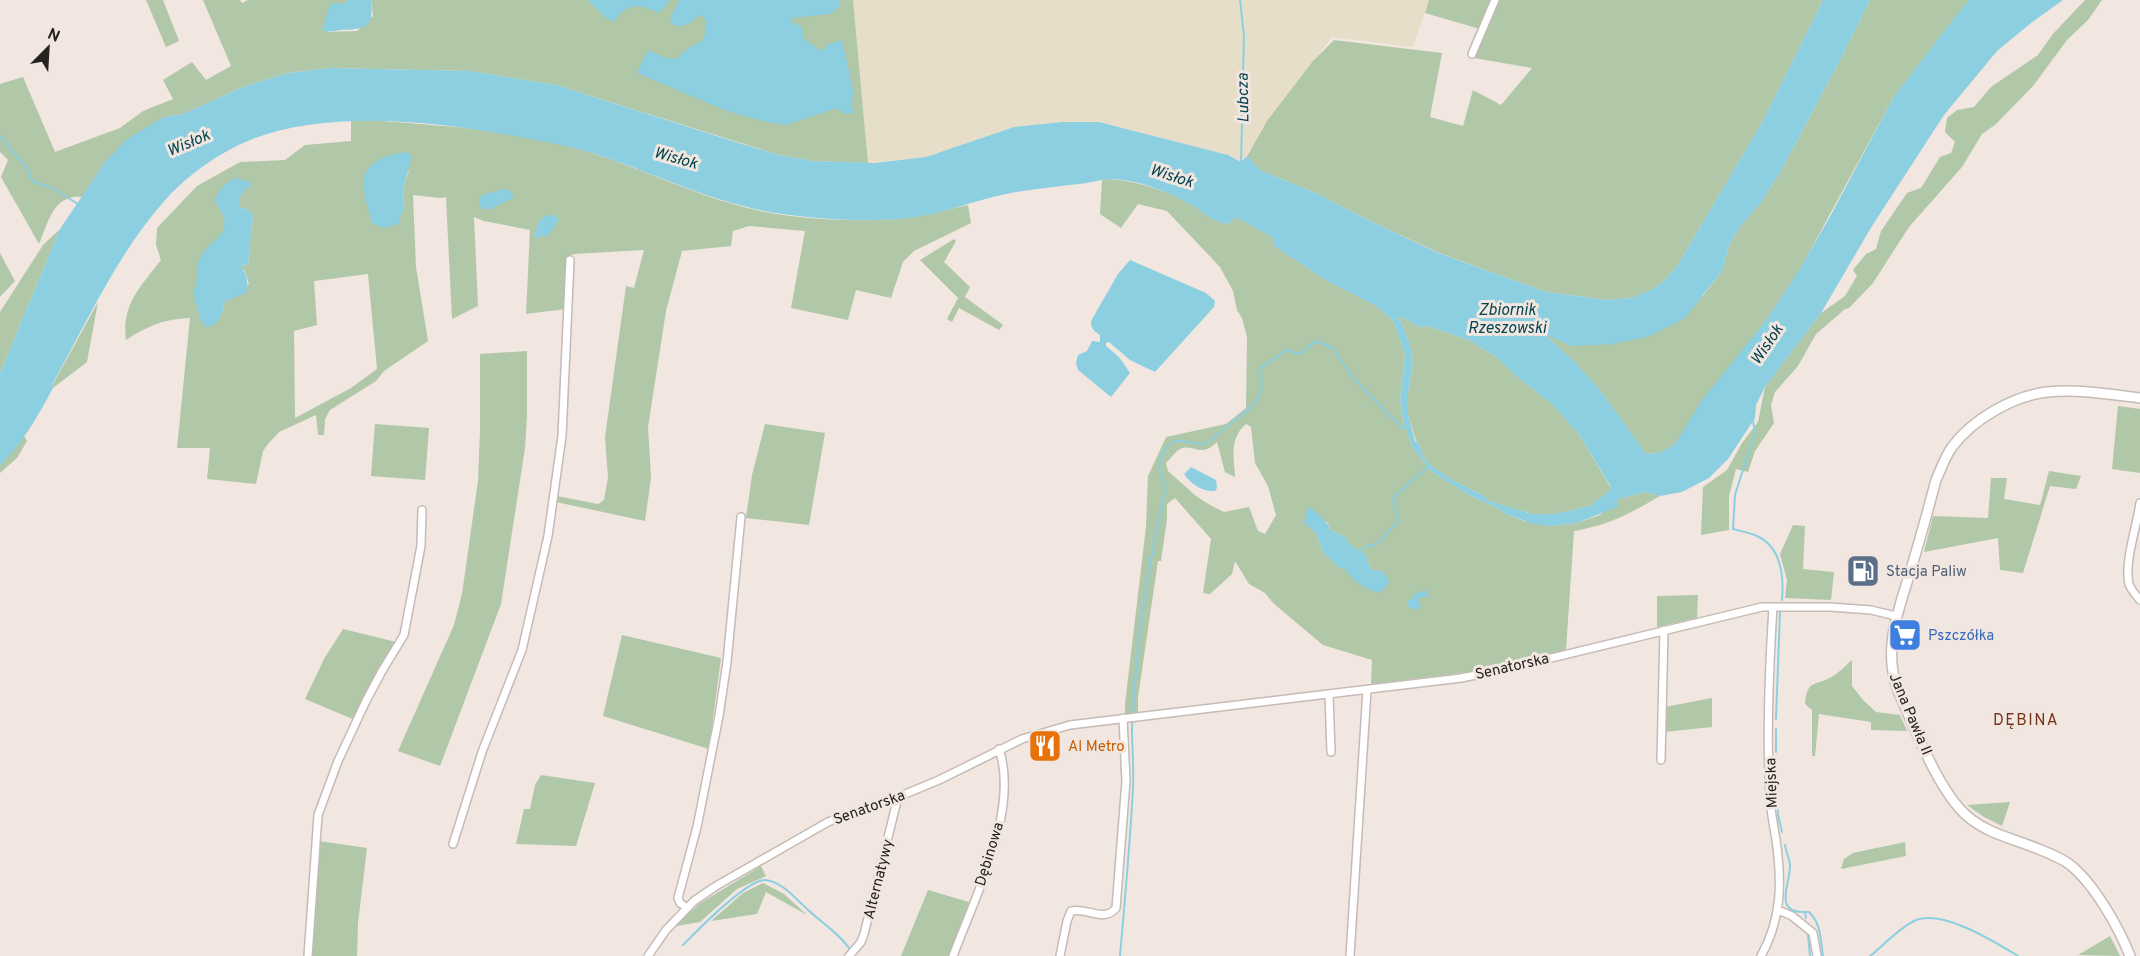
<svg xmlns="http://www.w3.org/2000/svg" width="2140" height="956" font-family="Overpass,sans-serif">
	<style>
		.industrial { fill: #e7dec9 }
		.green { fill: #b0c7a8; fill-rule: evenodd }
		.water { fill: #8ccfe1; fill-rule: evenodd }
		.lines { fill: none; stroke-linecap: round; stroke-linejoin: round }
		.stream { stroke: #8ccfe1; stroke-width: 2 }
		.street-casing { stroke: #c6bab5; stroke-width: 10 }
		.secondary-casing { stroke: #c6bab5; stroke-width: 12 }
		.street { stroke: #fff; stroke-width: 7 }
		.secondary { stroke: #fff; stroke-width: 9 }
		.labels { text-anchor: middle; stroke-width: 6; stroke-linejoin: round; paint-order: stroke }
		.service-label { font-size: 15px; fill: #4e5e75; stroke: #f1e6e0; text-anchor: start }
		.shop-label { font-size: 15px; fill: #366cbe; stroke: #f1e6e0; text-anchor: start }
		.street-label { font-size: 15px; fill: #262220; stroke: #f1e6e0 }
		.food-label { font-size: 15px; fill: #c56008; stroke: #f1e6e0; text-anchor: start }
		.water-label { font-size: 16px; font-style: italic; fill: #034350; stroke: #f1e6e0 }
		.neighbourhood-label { font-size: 16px; letter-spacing: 1.5px; fill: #75331b; stroke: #f1e6e0 }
	</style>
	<rect width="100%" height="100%" fill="#f1e6e0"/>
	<path class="industrial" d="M853,0H1429L1413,47L1332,37L1267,121L1242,162L1228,155L1099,122H1062L1014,127L926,157L868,163Z"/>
	<path class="green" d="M146,0H163L179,41L166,47Z
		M203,0H240L242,3L248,0H346L349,3L341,5L327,32L357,31L373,16L371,0H853L868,163L813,161L779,155L556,85L470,71L330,68L288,73L243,87L183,114L164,117L105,162L82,197C53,194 48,223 39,244L1,177L8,160L0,152V84L23,77L55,152L120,128L143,111L173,99L163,80L192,62L206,80L231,66Z
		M1429,0H1493L1480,29L1425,13Z
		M1497,0H1823L1763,121L1677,266L1664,281L1651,290L1631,298L1607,300L1546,292L1437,252L1362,217L1318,194L1260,170L1247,156L1267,121L1313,61L1334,40L1442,53L1430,117L1463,126L1473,90L1501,105L1532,68L1474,58Z
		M1870,0H1969L1893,98L1798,273L1767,319L1675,444L1659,453L1646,454L1603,394L1575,362L1542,332L1572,346L1703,296L1722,271L1730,243L1740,227L1760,204L1782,169L1837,66Z
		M2085,0H2102L2088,20L2067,40L2033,86L1996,124L1982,134L1962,167L1909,227L1873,283L1849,308L1845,309L1816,334L1798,366L1775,392L1771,405L1774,423L1755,451L1748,472L1736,469L1729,496V530L1701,535L1703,487L1727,470L1742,443L1758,422L1765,387L1821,313L1845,296L1857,276L1853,270L1866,254L1876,249L1881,231L1907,193L1921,188L1940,157L1951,153L1955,142L1945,132L1947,118L1957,110L1974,107L1991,87L2038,55L2052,35Z
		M371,120C445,126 521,130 592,153C647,171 699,197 756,210C799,220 853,222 897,219C921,217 945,210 968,205L971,223L914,251L903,262L891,298L856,290L848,320L791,308L805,231L749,226L733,231L731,246L682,251L666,311L648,427L651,478L645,521L556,502L557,496L598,504L604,500L608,478L605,437L626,286L634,288L644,250L574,254L569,256L566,309L526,314L530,230L484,221L474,217L478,306L452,319L446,197L441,198L413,195L416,267L428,341L384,371L376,381L330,410L325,419L324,435H318L316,415L279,432L268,444L263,451L256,484L207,479L210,448H177L190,318C163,319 148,326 126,340C121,305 141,286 161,260L156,245L157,228L197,186L240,162L285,160L305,145L351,141V121ZM409,170L404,185L403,210L372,223L364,180ZM250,182L239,197V207L246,209L253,215L248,265L240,266L245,271L249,284L225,300L222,313L201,320L194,292L226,225L222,212L217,205ZM559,220L544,234L534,238L539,222ZM368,274L377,369L351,388L295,418L294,331L317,325L314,281Z
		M1109,179C1137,181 1164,190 1189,203C1203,211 1212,222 1229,224L1236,217L1275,238L1274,246L1329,282L1376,306L1393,320L1405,354L1400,400L1403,421L1413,448L1431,471L1469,495L1502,510L1503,513L1524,521L1549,526L1577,523L1600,515L1618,499L1645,492L1660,496C1629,514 1609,525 1574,531L1566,650L1484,670L1371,684L1372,660L1323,645L1273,603L1265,593L1249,584L1235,561L1232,574L1210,594L1203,593L1211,539L1175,498L1167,504V519L1161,561H1158L1138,697V712L1125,714V704L1146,527L1148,476L1166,437L1226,424L1246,408L1247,337L1242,318L1237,310L1233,291L1220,267L1167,211L1138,204L1121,228L1100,214L1102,180ZM1246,424L1251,427L1255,463L1268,486L1276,515L1265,534L1258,531L1249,507L1224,512L1210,505L1196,496L1168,471L1166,463C1171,458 1175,452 1180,449C1195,443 1200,459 1217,442L1225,472L1235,477C1234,456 1229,439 1246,424ZM1317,515L1328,523L1330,530L1345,537L1349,544L1365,554L1371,570L1382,571L1339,568L1323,552L1316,533L1310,527Z
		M60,229L0,373V312L43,245Z
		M954,239L956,241L944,262L970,287L965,297L1003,325L999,330L959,308L952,322L947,319L958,298L920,260Z
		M0,253L15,281L0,297Z
		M98,302L87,362L53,388L52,386Z
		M1402,317L1419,327L1428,326L1471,341L1496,357L1521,380L1552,404L1578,433L1611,488L1610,490L1590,506L1555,514H1532L1489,501L1484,496L1452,480L1429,464L1423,456L1419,444L1416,441L1408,415V393L1413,362L1410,345L1401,321L1397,319Z
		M527,351V416L525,448L501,604L440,766L398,751L454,625L462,594L478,481L480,432V354Z
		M2118,406L2140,409V473L2112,469Z
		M375,424L429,428L425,480L371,476Z
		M765,424L825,433L809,525L746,518L752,475Z
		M24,436L27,441L17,458L0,473V465Z
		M2049,471L2081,476L2076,489L2050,486L2023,573L2000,570L1998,538L1924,552L1933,516L1988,518L1991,478H2007L2004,499L2040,505Z
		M1793,525L1805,526L1803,569L1834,572L1831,600L1785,598L1787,580L1780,554Z
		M1698,595L1697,618L1657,627V596Z
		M343,629L396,642L355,720L305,699L324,659Z
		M622,635L721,658L709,749L603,716Z
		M1852,660V686L1863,700L1876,712L1900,715L1907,731L1871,730V722L1819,714L1815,756H1812V710L1805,704C1807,678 1816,687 1833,676C1840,672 1846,665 1852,660Z
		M1712,698V727L1664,732L1665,707Z
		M541,775L595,783L576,846L516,844L524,809H530L535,785Z
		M2010,802L2002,826L1984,817L1967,805Z
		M319,841L367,848L358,923L357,956H311Z
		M1905,842L1906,856L1841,869L1844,859L1853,853Z
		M761,866L766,876L737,889L700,922L676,926L699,904Z
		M763,883L784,894L807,915L766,892L757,914L711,921L743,893Z
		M928,890L969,902L950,956H901Z
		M2110,936L2120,956L2078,955Z"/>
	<path class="water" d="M346,0H371C374,28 366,29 341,30C334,31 329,33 322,30L330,4L348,3Z
		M588,0H670L659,13C640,4 626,1 614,22L605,17Z
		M679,0H839V7L830,14L790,18L794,24L802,26L803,38L821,51L829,44L842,40L854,94L851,102L854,113L845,114L837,108L785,125L767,122L727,111L637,73L648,50L666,58L677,59C685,48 692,47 703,40C706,31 707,23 703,15C690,17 690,31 672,24L670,19Z
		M1823,0H1870L1837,66L1782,169L1760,204L1740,227L1730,243L1722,271L1685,318L1650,336L1613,344L1572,346L1544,334L1575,362L1603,394L1646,454L1659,453L1675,444L1702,400L1767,319L1798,272L1832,213L1893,98L1962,8L1969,0H2063L2031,23L1997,51L1944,115L1872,226L1821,313L1765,387L1756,405L1755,418L1728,459L1709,478L1682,492L1660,496L1645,492L1618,499L1617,507L1577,523L1549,526L1534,524L1503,513L1502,510L1469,495L1431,471L1413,448L1403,421L1400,400L1405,354L1393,320L1376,306L1329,282L1274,246V238L1236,217L1229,224C1210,222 1204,211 1188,203C1166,191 1138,180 1112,179C1101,179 1090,183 1079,184C1055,187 1030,189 1006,194C976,200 947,212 916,217C872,223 826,220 782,214C716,205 655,173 592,153C569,146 544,141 520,137C440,122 333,109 255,138C223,150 190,173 167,198C118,252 87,322 52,385L53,388C39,414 22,445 0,465V373L60,229L105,162L127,139L164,117L183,114L243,87L288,73L330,68L470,71L556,85L742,144L779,155L813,161L874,163L926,157L1014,127L1062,122H1099L1228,155L1241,162L1247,156L1260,170L1318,194L1362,217L1436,252L1546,292L1607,300L1631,298L1651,290L1664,281L1677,266L1763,121ZM1402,317L1419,327L1428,326L1471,341L1496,357L1521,380L1552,404L1578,433L1611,487L1610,490L1590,506L1555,514H1532L1489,501L1484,496L1452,480L1429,464L1423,456L1419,444L1415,441L1408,415V393L1413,362L1410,345L1401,321L1397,319Z
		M407,152L412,157L404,185L403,210L398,224L383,228L372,223C369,210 362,192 364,179C367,160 391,154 407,152Z
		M235,178L250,182L251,186C241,191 239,197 239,207L246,209L253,215L248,265L241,266C247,274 249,283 246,293L225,301C222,313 220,326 205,327L201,320L193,292C200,279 194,271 199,260C206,241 233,237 222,213C220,209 217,205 215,201C218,189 225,184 235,178Z
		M505,189L512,192L514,197L491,209H481L479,200L482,195Z
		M546,215H554L559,220L548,236L544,235L538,238H534L539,221Z
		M1130,260L1206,293L1215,301L1214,307L1155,372L1130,360L1109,342L1106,343V346L1119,357L1130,373L1111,397L1078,370L1076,363L1078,355L1087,351L1092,341L1100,342V335C1094,331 1091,329 1091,321L1118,274Z
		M1191,467L1216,480L1217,488L1215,491C1202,492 1191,484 1184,474Z
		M1311,507C1318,515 1328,520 1330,530L1345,537L1349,544L1365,554L1371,570L1382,571L1389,580L1388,585L1379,593C1367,590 1351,580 1345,569L1339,568L1323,552L1316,533L1304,523L1308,508Z
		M1425,590L1429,596L1418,598L1421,607L1413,610L1408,606V600L1413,598L1414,594Z"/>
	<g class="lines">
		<path class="stream" d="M1240,0L1244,36L1241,165
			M0,136L27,169L33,182L50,187L78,204
			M1753,421L1755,432L1735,495L1733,529C1741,531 1750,533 1757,536C1781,547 1784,576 1782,600
			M1360,551L1367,546L1377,544L1398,521L1393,497L1428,467
			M1776,719L1780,613
			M1776,752V729
			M1776,766L1778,815L1782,832
			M1785,845C1786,851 1789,858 1790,864C1791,883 1772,913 1805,912L1806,918
			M1806,912H1809C1822,925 1820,939 1823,956
			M1808,935L1810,956
			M683,945C697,931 748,878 766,880C782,882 796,899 807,909C821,922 841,935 851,951
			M1120,956C1125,900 1130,844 1133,788C1134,768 1132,748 1132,729C1133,696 1137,662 1140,629C1145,584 1155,539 1164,494C1167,480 1155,469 1162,455C1175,428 1189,448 1205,443C1214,440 1219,432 1227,426C1247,410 1269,401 1259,369L1287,350L1298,354C1306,351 1308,345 1316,341L1333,348L1352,377L1401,427L1407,428
			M1870,956C1884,945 1898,929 1914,921C1941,908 1995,942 2018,956"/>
		<g class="street-casing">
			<path id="street" d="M1472,54L1495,0
				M2140,503C2137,526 2124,562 2129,584C2131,590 2136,595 2140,600
				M1329,695L1331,752
				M1661,760L1664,630
				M453,844L482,752L522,650L548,536L562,436L570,260
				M687,908L680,903L678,898L697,827L719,716L727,662L741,517
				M1778,910L1792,916L1813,933L1817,956
				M308,956L318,815L338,761L366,701L382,671L404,635L421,546L422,510
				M648,956L666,930L694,901L716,886L828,822L898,797L939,780L1022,739L1070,725L1461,678L1506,669L1762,607H1830L1871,610L1896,616
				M849,956L861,942L864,934L898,797
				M953,956C974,899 1020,810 999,749
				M1060,956L1067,921L1071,911C1087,907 1104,923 1116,908L1126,781L1123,718
				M1350,956L1367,690
				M1761,956C1782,918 1782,882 1776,840C1774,827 1771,813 1770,799C1766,735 1769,670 1773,607"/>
		</g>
		<g class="secondary-casing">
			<path id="secondary" d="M2130,956C2119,928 2094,883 2069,864C2061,858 2051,854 2041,850C2015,839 1987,834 1966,815C1938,790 1914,726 1898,691C1882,648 1899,610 1911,569C1920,540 1928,510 1936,480C1941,469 1945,457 1952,447C1973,419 2013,396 2047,392C2078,389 2109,394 2140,398"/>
		</g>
		<use href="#street" class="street"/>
		<use href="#secondary" class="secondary"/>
	</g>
	<defs>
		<g id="fuel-square" transform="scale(1.725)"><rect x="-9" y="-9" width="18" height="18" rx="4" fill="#5c6f8a" stroke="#f1e6e0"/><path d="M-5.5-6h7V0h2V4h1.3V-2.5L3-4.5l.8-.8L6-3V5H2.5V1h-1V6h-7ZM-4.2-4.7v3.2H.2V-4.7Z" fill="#fff"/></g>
		<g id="supermarket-square" transform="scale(1.725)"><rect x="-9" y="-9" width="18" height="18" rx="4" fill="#3f7fe0" stroke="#f1e6e0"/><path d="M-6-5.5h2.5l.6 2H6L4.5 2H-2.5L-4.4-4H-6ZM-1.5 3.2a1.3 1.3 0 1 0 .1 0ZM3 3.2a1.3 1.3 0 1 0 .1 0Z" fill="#fff"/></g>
		<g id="restaurant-square" transform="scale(1.725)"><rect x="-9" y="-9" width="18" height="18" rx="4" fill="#e8710a" stroke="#f1e6e0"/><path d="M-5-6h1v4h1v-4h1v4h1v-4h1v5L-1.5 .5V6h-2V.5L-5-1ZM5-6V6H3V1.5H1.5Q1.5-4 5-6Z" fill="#fff"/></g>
	</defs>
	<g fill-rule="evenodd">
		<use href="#fuel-square" x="1863" y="571"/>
		<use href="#supermarket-square" x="1905" y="635"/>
		<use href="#restaurant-square" x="1045" y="746"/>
	</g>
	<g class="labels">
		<g class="service-label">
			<text x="1886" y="576">Stacja Paliw</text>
		</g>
		<g class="shop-label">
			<text x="1928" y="640">Pszczółka</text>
		</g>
		<g class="street-label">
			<text transform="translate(1512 666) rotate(-13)" y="5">Senatorska</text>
			<text transform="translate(1911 714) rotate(67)" y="5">Jana Pawła II</text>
			<text transform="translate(1771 783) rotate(-92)" y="5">Miejska</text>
			<text transform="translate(869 807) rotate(-20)" y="5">Senatorska</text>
			<text transform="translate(989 854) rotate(-73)" y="5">Dębinowa</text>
			<text transform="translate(878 879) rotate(-76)" y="5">Alternatywy</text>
		</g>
		<g class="food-label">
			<text x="1068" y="751">Al Metro</text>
		</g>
		<g class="water-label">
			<text transform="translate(1242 98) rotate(-91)" y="6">Lubcza</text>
			<text transform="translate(188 142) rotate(-23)" y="6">Wisłok</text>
			<text transform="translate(676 157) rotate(16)" y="6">Wisłok</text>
			<text transform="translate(1172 175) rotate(18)" y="6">Wisłok</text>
			<text x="1507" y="315">Zbiornik<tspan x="1507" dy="18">Rzeszowski</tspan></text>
			<text transform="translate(1766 344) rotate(-56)" y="6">Wisłok</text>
		</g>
		<g class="neighbourhood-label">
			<text x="2026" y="725">DĘBINA</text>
		</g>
	</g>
	<g transform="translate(48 48) rotate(24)" stroke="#f1e6e0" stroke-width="4.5" paint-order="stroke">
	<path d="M0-4.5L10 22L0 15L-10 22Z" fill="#262220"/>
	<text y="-9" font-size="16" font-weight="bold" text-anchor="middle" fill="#262220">N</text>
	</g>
</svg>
